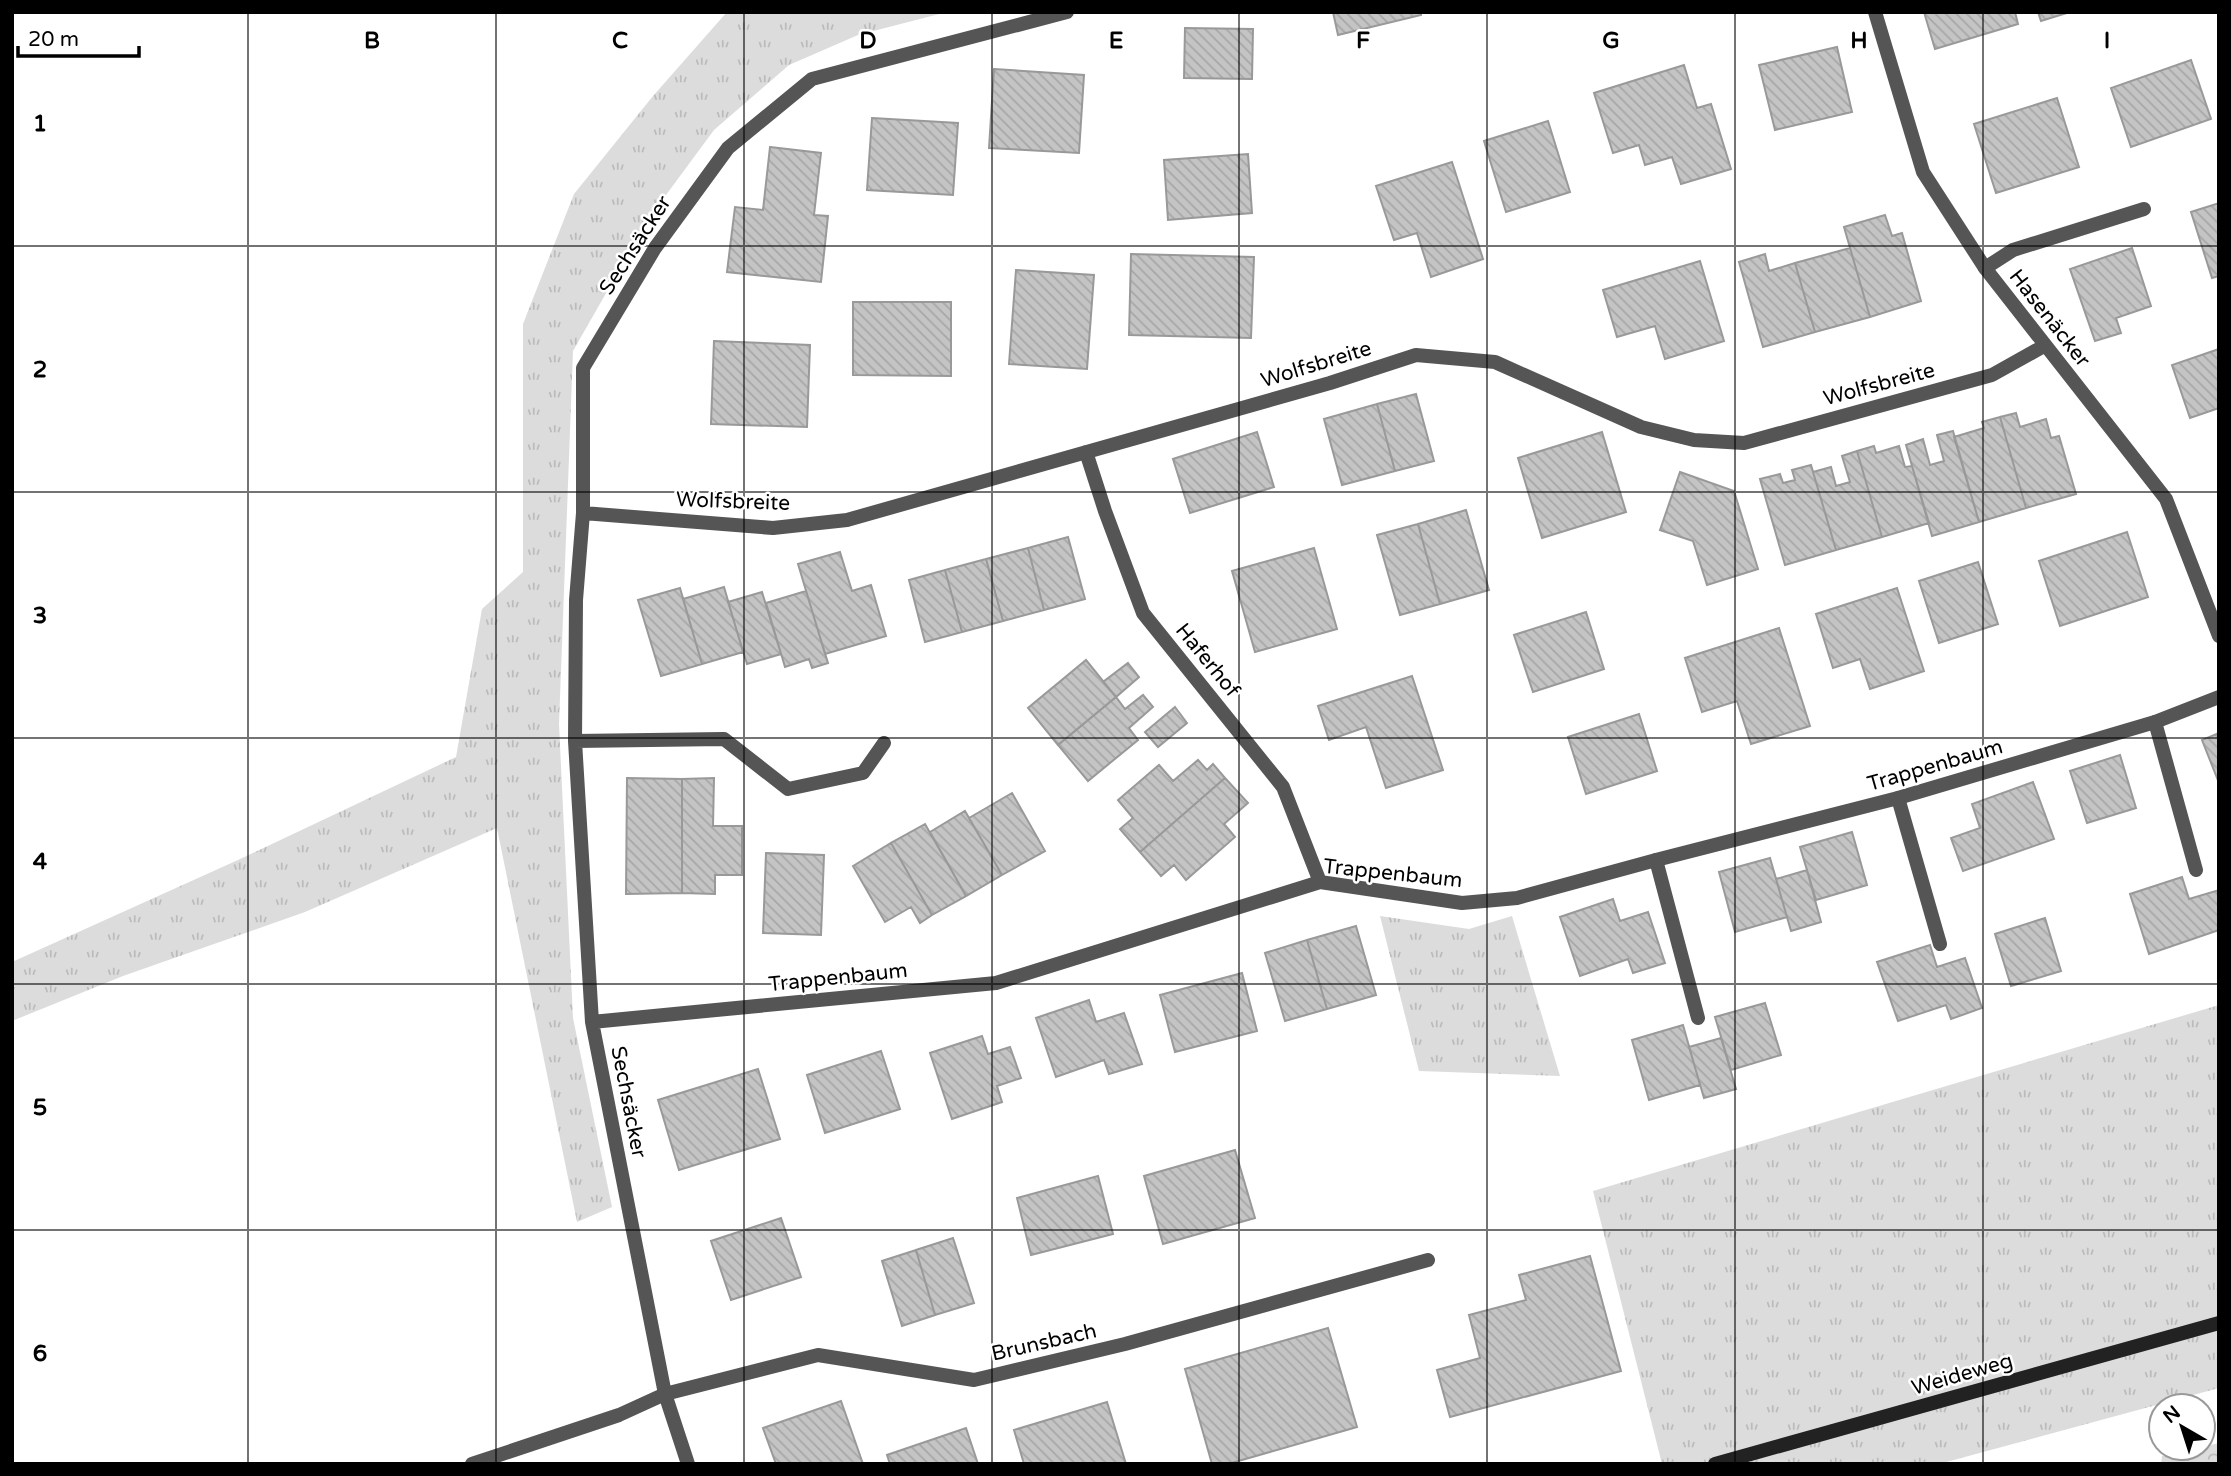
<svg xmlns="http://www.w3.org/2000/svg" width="2231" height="1476" font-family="'Varela Round',sans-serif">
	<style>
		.grass { fill: url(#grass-tufts) }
		.forest { fill: url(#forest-crowns) }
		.building { fill: url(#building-back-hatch); stroke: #999; stroke-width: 2 }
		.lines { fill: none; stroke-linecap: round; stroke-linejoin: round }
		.service { stroke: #555; stroke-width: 14 }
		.minor { stroke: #555; stroke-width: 14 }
		.secondary { stroke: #222; stroke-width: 14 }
		.grid { fill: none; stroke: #000; stroke-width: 2; stroke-opacity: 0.55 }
		.labels { text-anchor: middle; stroke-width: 5; stroke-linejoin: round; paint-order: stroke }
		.street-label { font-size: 21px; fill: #000; stroke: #fff }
		.grid-label { font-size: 23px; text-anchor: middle; font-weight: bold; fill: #000; stroke: #fff; stroke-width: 5; stroke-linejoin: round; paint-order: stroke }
	</style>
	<defs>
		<pattern id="grass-tufts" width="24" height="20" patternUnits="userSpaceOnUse" patternTransform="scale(1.75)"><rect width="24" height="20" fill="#dcdcdc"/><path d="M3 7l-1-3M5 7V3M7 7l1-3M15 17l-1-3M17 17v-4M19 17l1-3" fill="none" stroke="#bbb"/></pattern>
		<pattern id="forest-crowns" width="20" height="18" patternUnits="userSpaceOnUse" patternTransform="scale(1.75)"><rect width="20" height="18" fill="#dcdcdc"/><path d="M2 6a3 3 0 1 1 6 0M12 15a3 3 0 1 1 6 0" fill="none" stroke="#bbb"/></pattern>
		<pattern id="building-back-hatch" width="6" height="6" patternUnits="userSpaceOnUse" patternTransform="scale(1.75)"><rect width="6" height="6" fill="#c4c4c4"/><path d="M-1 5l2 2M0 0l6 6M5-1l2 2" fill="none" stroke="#a7a7a7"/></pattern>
	</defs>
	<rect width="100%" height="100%" fill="#fff"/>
	<path class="grass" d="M727,12H947L858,35L789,65L714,130L649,218L573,351L559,724L573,1018L612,1207L577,1222L497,828L305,912L123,976L12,1021V962L238,860L456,757L482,609L523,572V324L574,194L653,96Z
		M1380,916L1469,929L1512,916L1560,1076L1419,1071Z
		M2219,1005V1388L1939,1464H1662L1593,1191Z"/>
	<path class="forest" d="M2219,1443V1464H2161L2162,1456Z"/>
	<path class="building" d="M1333,12H1421V15L1338,35Z
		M1924,12H2015L2018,24L1935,49Z
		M2038,12H2070L2041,21Z
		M1185,28L1253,29L1252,79L1184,78Z
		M1837,47L1852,112L1775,130L1759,65Z
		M2191,60L2211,119L2131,147L2111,88Z
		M1684,65L1697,108L1711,104L1731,169L1681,184L1672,157L1645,165L1639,145L1613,153L1594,93Z
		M994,69L1084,75L1079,153L989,148Z
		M2057,98L2079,167L1996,193L1974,124Z
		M872,118L958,123L953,195L867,190Z
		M1548,121L1570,192L1506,212L1484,141Z
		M770,147L821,153L814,215L828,216L821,282L727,272L735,207L763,210Z
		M1248,154L1252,213L1168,220L1164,160Z
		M1452,162L1483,259L1431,277L1417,233L1394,240L1376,186Z
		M2219,203V276L2212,278L2191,212Z
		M1885,215L1892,236L1902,233L1921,301L1870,317L1844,227Z
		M1850,248L1870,317L1815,332L1795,263Z
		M2132,248L2151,306L2116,318L2121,333L2095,341L2070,269Z
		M1131,254L1254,257L1251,338L1129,335Z
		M1765,254L1769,271L1795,263L1815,332L1763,347L1739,262Z
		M1700,261L1724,341L1665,359L1655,326L1617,337L1603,290Z
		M1016,270L1094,275L1087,369L1009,364Z
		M853,302H951V376L853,375Z
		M714,341L810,345L807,427L711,424Z
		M2219,349V408L2190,418L2172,365Z
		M1416,394L1434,461L1395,471L1377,404Z
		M1377,404L1395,471L1342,485L1324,419Z
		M2016,413L2020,427L2046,419L2051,438L2059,436L2076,494L2026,508L2000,417Z
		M2000,417L2026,508L1979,522L1954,437L1984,428L1982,422Z
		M1953,431L1979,522L1932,536L1906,445L1923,439L1930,465L1944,461L1937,435Z
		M1257,432L1274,487L1190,513L1173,459Z
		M1602,432L1626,512L1542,538L1518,458Z
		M1874,446L1876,453L1899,446L1905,467L1912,466L1929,523L1882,537L1857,451Z
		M1857,451L1882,537L1836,550L1813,472L1831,467L1836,486L1850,482L1842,456Z
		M1811,465L1836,550L1785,565L1760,479L1780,474L1783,483L1795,480L1792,470Z
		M1680,472L1734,491L1758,569L1707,585L1693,541L1660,530Z
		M1466,510L1489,590L1440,604L1418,524Z
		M1418,524L1440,604L1400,615L1377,535Z
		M2127,532L2148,597L2060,626L2039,561Z
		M1068,537L1085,599L1044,610L1028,548Z
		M1028,548L1044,610L1003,621L986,559Z
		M1314,548L1337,629L1255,652L1232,571Z
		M840,552L852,591L871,585L886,636L825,654L798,564Z
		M986,559L1003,621L962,632L945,570Z
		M1978,562L1998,624L1939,643L1919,581Z
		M945,570L962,632L925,642L909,580Z
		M724,587L743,652L702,664L683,599Z
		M680,588L702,664L661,676L638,600Z
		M1897,588L1924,671L1870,689L1860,659L1833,668L1816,614Z
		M806,591L828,663L812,668L809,659L785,667L766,603Z
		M762,592L781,654L747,664L728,602Z
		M1586,612L1604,669L1533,692L1514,635Z
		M1779,628L1810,726L1751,744L1737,701L1702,712L1685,658Z
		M1086,660L1116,697L1058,745L1028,708Z
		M1128,663L1139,677L1116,697L1103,682Z
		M1412,676L1443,770L1386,788L1366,727L1329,740L1318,706Z
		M1143,695L1153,707L1129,728L1138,740L1088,781L1058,745L1116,697L1125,709Z
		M1175,707L1187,723L1158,747L1145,732Z
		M1639,714L1657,771L1586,794L1568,737Z
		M2219,733V783L2202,740Z
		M2120,755L2136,808L2087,823L2070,771Z
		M1198,760L1207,770L1213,764L1225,778L1140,852L1120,829L1133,818L1118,800L1159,765L1173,781Z
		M627,778L682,779V893L626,894Z
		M714,778L713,826H742V875H715V894L682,893V779Z
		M1225,778L1248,803L1224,824L1235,837L1186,880L1174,865L1161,876L1140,852Z
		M2033,782L2054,839L1963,871L1951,838L1980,828L1972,804Z
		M1012,793L1045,851L1002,875L969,818Z
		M965,811L1002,875L966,896L930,832Z
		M925,824L966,896L932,915L891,843Z
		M1852,832L1867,885L1816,900L1800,847Z
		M891,843L932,915L920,923L911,907L885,922L853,866Z
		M766,853L824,855L821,935L763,933Z
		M1770,858L1787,917L1735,932L1719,872Z
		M1807,870L1821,922L1791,931L1776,879Z
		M2182,877L2189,899L2219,890V930L2149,954L2130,894Z
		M1613,899L1620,921L1648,912L1665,963L1633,973L1628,959L1580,976L1560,917Z
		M2045,918L2061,971L2011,986L1995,934Z
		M1356,926L1376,995L1327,1009L1307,940Z
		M1307,940L1327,1009L1285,1021L1265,953Z
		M1930,945L1937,967L1965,958L1982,1008L1951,1019L1946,1005L1898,1021L1877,962Z
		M1242,973L1257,1031L1175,1052L1160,995Z
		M1089,1000L1096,1022L1124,1013L1142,1064L1109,1074L1104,1060L1056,1077L1036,1018Z
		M1765,1003L1781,1055L1731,1070L1715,1017Z
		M1683,1025L1700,1085L1649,1100L1632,1040Z
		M982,1036L988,1054L1010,1047L1021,1078L997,1086L1002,1102L952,1119L930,1053Z
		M1721,1038L1736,1089L1704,1098L1689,1047Z
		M881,1051L900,1109L825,1133L807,1075Z
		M758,1069L780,1139L679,1170L658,1100Z
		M1235,1150L1255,1218L1163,1244L1144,1176Z
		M1098,1176L1113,1234L1031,1255L1017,1198Z
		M781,1218L801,1277L731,1300L711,1241Z
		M953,1238L974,1303L935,1315L916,1250Z
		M916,1250L935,1315L902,1326L882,1261Z
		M1590,1256L1621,1371L1450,1417L1437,1370L1480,1358L1469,1315L1526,1300L1519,1275Z
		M1328,1328L1357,1427L1228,1464H1212L1185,1369Z
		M841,1401L863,1464H776L763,1428Z
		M1107,1402L1126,1464H1024L1014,1430Z
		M966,1428L978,1464H890L887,1455Z"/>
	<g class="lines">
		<path class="service" d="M1985,268L2013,250L2144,209
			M2155,722L2196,870
			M1898,798L1940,944
			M1656,860L1698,1018
			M472,1464L619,1415L665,1394"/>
		<path class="minor" d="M1875,12L1923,172L1985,268L2166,499L2219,636
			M1086,452L1105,511L1143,613L1283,787L1320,882
			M583,513L773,528L847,520L1330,383L1416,355L1495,362L1641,427L1694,440L1744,443L1992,375L2044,346
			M575,741L724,739L788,789L863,773L884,743
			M592,1022L996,983L1320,882L1462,903L1517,898L1656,860L1898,798L2155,722L2219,697
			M665,1394L818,1355L974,1380L1125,1344L1428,1260
			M688,1464L665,1394L592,1022L575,741L576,600L583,513V368L655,248L728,148L812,79L1067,12"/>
		<path class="secondary" d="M1715,1464L2219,1323"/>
	</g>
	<path class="grid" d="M248,12V1464M496,12V1464M744,12V1464M992,12V1464M1239,12V1464M1487,12V1464M1735,12V1464M1983,12V1464M12,246H2219M12,492H2219M12,738H2219M12,984H2219M12,1230H2219"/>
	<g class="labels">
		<g class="street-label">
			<text transform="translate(635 245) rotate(-57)" y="7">Sechsäcker</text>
			<text transform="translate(2050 318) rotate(52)" y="7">Hasenäcker</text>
			<text transform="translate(1316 364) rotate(-17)" y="7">Wolfsbreite</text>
			<text transform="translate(1879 384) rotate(-15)" y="7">Wolfsbreite</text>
			<text transform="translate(733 501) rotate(2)" y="7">Wolfsbreite</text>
			<text transform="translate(1208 660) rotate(51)" y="7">Haferhof</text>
			<text transform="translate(1935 765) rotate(-16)" y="7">Trappenbaum</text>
			<text transform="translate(1393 873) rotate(6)" y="7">Trappenbaum</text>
			<text transform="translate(838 977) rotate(-6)" y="7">Trappenbaum</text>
			<text transform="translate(629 1102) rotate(79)" y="7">Sechsäcker</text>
			<text transform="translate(1044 1342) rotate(-13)" y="7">Brunsbach</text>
			<text transform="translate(1962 1374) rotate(-16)" y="7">Weideweg</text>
		</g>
	</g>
	<g class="grid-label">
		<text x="372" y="48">B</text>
		<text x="620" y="48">C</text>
		<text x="868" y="48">D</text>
		<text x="1116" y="48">E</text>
		<text x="1363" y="48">F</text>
		<text x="1611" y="48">G</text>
		<text x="1859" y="48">H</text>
		<text x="2107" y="48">I</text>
		<text x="40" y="131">1</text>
		<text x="40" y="377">2</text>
		<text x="40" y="623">3</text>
		<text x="40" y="869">4</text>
		<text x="40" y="1115">5</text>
		<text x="40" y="1361">6</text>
	</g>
	<rect width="2231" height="1476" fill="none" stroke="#000000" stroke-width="28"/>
	<g transform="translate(2182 1427) rotate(321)"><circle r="33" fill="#ffffff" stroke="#999999" stroke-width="2"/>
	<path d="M0-5L12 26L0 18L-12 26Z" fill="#000000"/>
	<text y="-10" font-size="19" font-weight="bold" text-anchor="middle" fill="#000000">N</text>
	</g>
	<path d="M18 46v10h121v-10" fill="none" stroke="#000000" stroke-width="3.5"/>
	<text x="28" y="46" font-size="21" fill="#000000" stroke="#ffffff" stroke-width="5" paint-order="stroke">20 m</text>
</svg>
